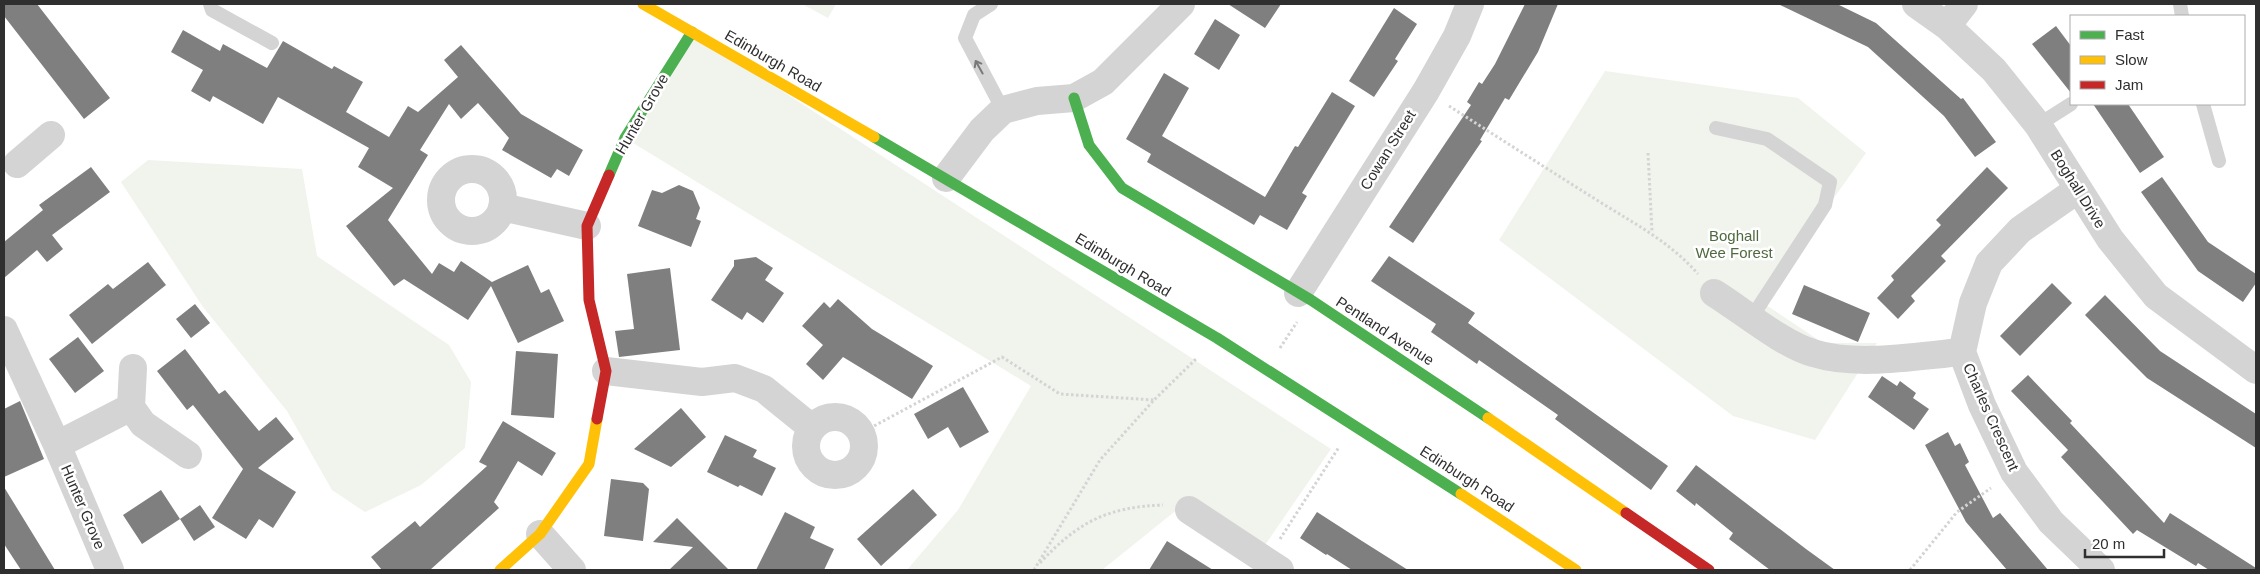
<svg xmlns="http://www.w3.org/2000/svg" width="2260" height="574" font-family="Arial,sans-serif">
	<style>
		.green { fill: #f0f4ed }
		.building { fill: #7f7f7f }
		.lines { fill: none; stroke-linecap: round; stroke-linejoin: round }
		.path { stroke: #d4d4d4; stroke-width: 3; stroke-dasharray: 2.5 2.5; stroke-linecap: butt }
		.lane { stroke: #d4d4d4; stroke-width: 14 }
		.street { stroke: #d4d4d4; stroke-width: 28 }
		.fast { stroke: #4caf50; stroke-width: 11 }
		.slow { stroke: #ffc107; stroke-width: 11 }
		.jam { stroke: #c62828; stroke-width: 11 }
		.oneway { stroke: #797979 }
		.labels { text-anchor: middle; stroke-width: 5; stroke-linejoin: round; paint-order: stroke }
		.street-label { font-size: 15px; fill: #2f2f2f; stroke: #fff }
		.park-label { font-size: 15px; fill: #50683f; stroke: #fff }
	</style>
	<rect width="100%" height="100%" fill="#fff"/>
	<path class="green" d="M802,4H836L828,18Z
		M692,32L1331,449L1263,548L1189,500L1102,570H907L958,510L1031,386L625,138Z
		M1605,71L1798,98L1866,153L1760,301L1823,343H1877L1815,440L1733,416L1499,240Z
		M148,160L302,169L317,256L449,345L471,382L465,448L421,485L365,512L332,490L287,411L203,307L121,182Z"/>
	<path class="building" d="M4,4H37L110,98L84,119L4,16Z
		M1228,4H1281L1265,28Z
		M1525,4H1558L1538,52L1509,100L1505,98L1480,140L1482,141L1413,243L1389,227L1471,105L1467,102L1479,82L1482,84L1495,64Z
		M1778,4H1837L1876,23L1961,99L1963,98L1996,142L1975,157L1944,116L1868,47Z
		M1394,8L1417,24L1395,59L1398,61L1374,97L1349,81Z
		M1215,19L1240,35L1219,70L1194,54Z
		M2056,26L2071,46V93L2032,44Z
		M183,30L220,51L223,44L267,68L283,41L332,69L334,66L363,82L346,112L389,137L408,106L418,112L458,77L444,60L461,45L521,114L583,150L569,176L557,169L551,178L502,150L509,138L478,103L461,119L449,104L420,150L428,155L388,220L432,274L439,263L454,272L461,261L492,282L528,265L541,293L549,289L564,321L518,343L491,286L468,320L404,279L394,286L346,226L393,188L358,167L369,148L278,97L263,124L213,96L210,102L191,91L203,70L171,52Z
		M1164,73L1189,88L1162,136L1265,197L1295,146L1298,147L1332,92L1355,106L1302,193L1307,196L1287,230L1260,215L1254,225L1147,162L1151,154L1126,139Z
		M2093,104H2128L2164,157L2140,173Z
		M91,167L110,192L52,235L63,249L47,262L37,250L4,278V242L43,210L39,205Z
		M1987,167L2008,188L1941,256L1946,261L1911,296L1915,301L1898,319L1877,298L1894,280L1891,276L1941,225L1936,220Z
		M2162,177L2208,242L2256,274V283L2243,302L2198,271L2141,192Z
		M679,185L693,191L700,208L696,219L701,221L691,247L638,226L652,190L662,193Z
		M1389,256L1475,313L1468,323L1668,466L1651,490L1555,419L1558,415L1479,360L1477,364L1431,332L1436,324L1371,281Z
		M756,257L773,268L765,280L784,293L763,323L747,312L742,320L711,300L734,266V260Z
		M148,262L166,285L92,344L69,315L108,284L113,289Z
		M670,268L680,350L619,357L615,331L634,329L627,274Z
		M2052,283L2072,303L2020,356L2000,336Z
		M1804,285L1870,313L1858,342L1792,314Z
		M2105,295L2160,351L2256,414V448L2147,378L2122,353L2085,315Z
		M838,299L872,329L933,366L912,399L843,357L823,380L806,364L823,345L802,326L824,302L830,308Z
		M195,304L210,323L191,338L176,319Z
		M78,337L104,371L75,393L49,359Z
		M185,349L219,394L225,390L259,431L276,417L294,439L258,468L296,492L273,528L259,519L246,539L212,518L243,469L193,405L187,410L157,371Z
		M516,351L558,354L554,418L511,415Z
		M2028,375L2072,421L2070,423L2164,523L2170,513L2256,568V570H2209L2198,563L2196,566L2137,530L2133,534L2061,457L2068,450L2011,391Z
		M1882,376L1897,386L1900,381L1916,393L1913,398L1929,409L1914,430L1868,397Z
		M963,387L989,432L960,448L948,427L928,439L914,414Z
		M20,401L44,459L4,477V409Z
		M681,408L706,437L671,467L634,449Z
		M503,421L556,453L542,476L518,461L494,502L499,508L430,570H382L371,557L415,521L420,527L487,466L479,462Z
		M1948,432L1955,446L1960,443L1969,462L1965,465L1993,518L2000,513L2048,570H2007L1966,522L1925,445Z
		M725,435L757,450L753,457L776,468L762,496L740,485L738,487L707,472Z
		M1696,465L1806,549L1835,570H1770L1729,539L1733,533L1696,503L1695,506L1676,491Z
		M611,479L643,483L649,489L643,541L604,536Z
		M4,487L55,570H21L4,544Z
		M913,489L937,515L881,566L857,539Z
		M161,490L180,519L142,544L123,515Z
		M200,505L215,527L194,541L180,519Z
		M785,512L815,527L810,538L834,549L824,570H756Z
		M1317,512L1362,541L1408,570H1352L1327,554L1326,555L1300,538Z
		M677,518L729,570H669L693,547L653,542Z
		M1167,541L1213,570H1149Z"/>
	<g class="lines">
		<path class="path" d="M1449,106C1499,138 1549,170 1600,202C1635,224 1670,242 1698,274
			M1648,153L1652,232
			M1280,348L1297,322
			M861,433L1002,357L1060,394L1154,400
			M1280,539L1339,447
			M1040,563C1078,522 1107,507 1163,505
			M1034,570L1100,460L1154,400L1197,358
			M1910,570L1957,512L1991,488"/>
		<path class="lane" d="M210,4L212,10L272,43
			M991,4L974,15L965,38L1003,110
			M2180,4L2182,16
			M2203,104L2219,161
			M2038,125L2071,104
			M1716,128L1767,139L1830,182L1825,205L1752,317"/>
		<path class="street" d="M1916,4L1947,26L1994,70L2038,125L2110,239L2156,296L2256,370
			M1947,26L1964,4
			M17,164L51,135
			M441 200a31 31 0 1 1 62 0a31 31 0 1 1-62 0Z
			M946,178L982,130L1003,110L1037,101L1074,98L1103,82L1181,4
			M2077,190L2020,230L1989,263L1973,303L1962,352L1982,405L2014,472L2051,522L2101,570
			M502,207L587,226
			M1298,293L1426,91L1457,36L1470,4
			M1714,293C1743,311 1782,344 1813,353C1857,367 1916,356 1962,352
			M4,330L57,445L110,570
			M606,371L702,382L735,378L764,389L812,428
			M131,407L143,424L188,455
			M806 446a29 29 0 1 1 58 0a29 29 0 1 1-58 0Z
			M57,445L131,407L133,368
			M1189,510L1280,570
			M540,534L572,570"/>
		<path class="fast" d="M1074,98L1089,145L1122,188L1311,300L1488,418
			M874,137L1217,338L1461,494
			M609,175L625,138L692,32"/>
		<path class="slow" d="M643,4L874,137
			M1488,418L1626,513
			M1461,494L1576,570
			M500,570L540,534L589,464L597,419"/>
		<path class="jam" d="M597,419L606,371L589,300L587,226L609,175
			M1626,513L1709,570"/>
	</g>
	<defs><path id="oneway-shaft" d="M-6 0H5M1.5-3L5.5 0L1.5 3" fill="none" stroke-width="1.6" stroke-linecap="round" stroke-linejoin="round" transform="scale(1.25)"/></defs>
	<use class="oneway" href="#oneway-shaft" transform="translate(979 67) rotate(-119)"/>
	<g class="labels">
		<g class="street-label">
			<text transform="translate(773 61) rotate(30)" y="5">Edinburgh Road</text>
			<text transform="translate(642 114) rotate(-60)" y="5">Hunter Grove</text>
			<text transform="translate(1388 150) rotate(-58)" y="5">Cowan Street</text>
			<text transform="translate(2078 189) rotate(58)" y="5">Boghall Drive</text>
			<text transform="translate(1123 265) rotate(31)" y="5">Edinburgh Road</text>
			<text transform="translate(1385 331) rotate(33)" y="5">Pentland Avenue</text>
			<text transform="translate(1991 417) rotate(66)" y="5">Charles Crescent</text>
			<text transform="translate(1467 479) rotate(33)" y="5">Edinburgh Road</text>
			<text transform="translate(83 507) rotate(67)" y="5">Hunter Grove</text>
		</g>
		<g class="park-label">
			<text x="1734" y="241">Boghall<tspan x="1734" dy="17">Wee Forest</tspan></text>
		</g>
	</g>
	<rect width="2260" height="574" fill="none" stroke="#2f2f2f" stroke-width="10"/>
	<rect x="2070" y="15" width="175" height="90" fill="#ffffff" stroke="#acacac"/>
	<rect x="2080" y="31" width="25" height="8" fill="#4caf50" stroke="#acacac"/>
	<text x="2115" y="40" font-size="15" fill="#2f2f2f">Fast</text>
	<rect x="2080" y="56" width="25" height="8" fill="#ffc107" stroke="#acacac"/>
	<text x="2115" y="65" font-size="15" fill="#2f2f2f">Slow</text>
	<rect x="2080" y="81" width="25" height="8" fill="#c62828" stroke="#acacac"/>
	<text x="2115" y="90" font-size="15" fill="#2f2f2f">Jam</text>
	<path d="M2085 549v8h79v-8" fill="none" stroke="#2f2f2f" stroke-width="2.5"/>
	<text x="2092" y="549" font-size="15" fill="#2f2f2f" stroke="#ffffff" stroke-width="4" paint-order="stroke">20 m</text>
</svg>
